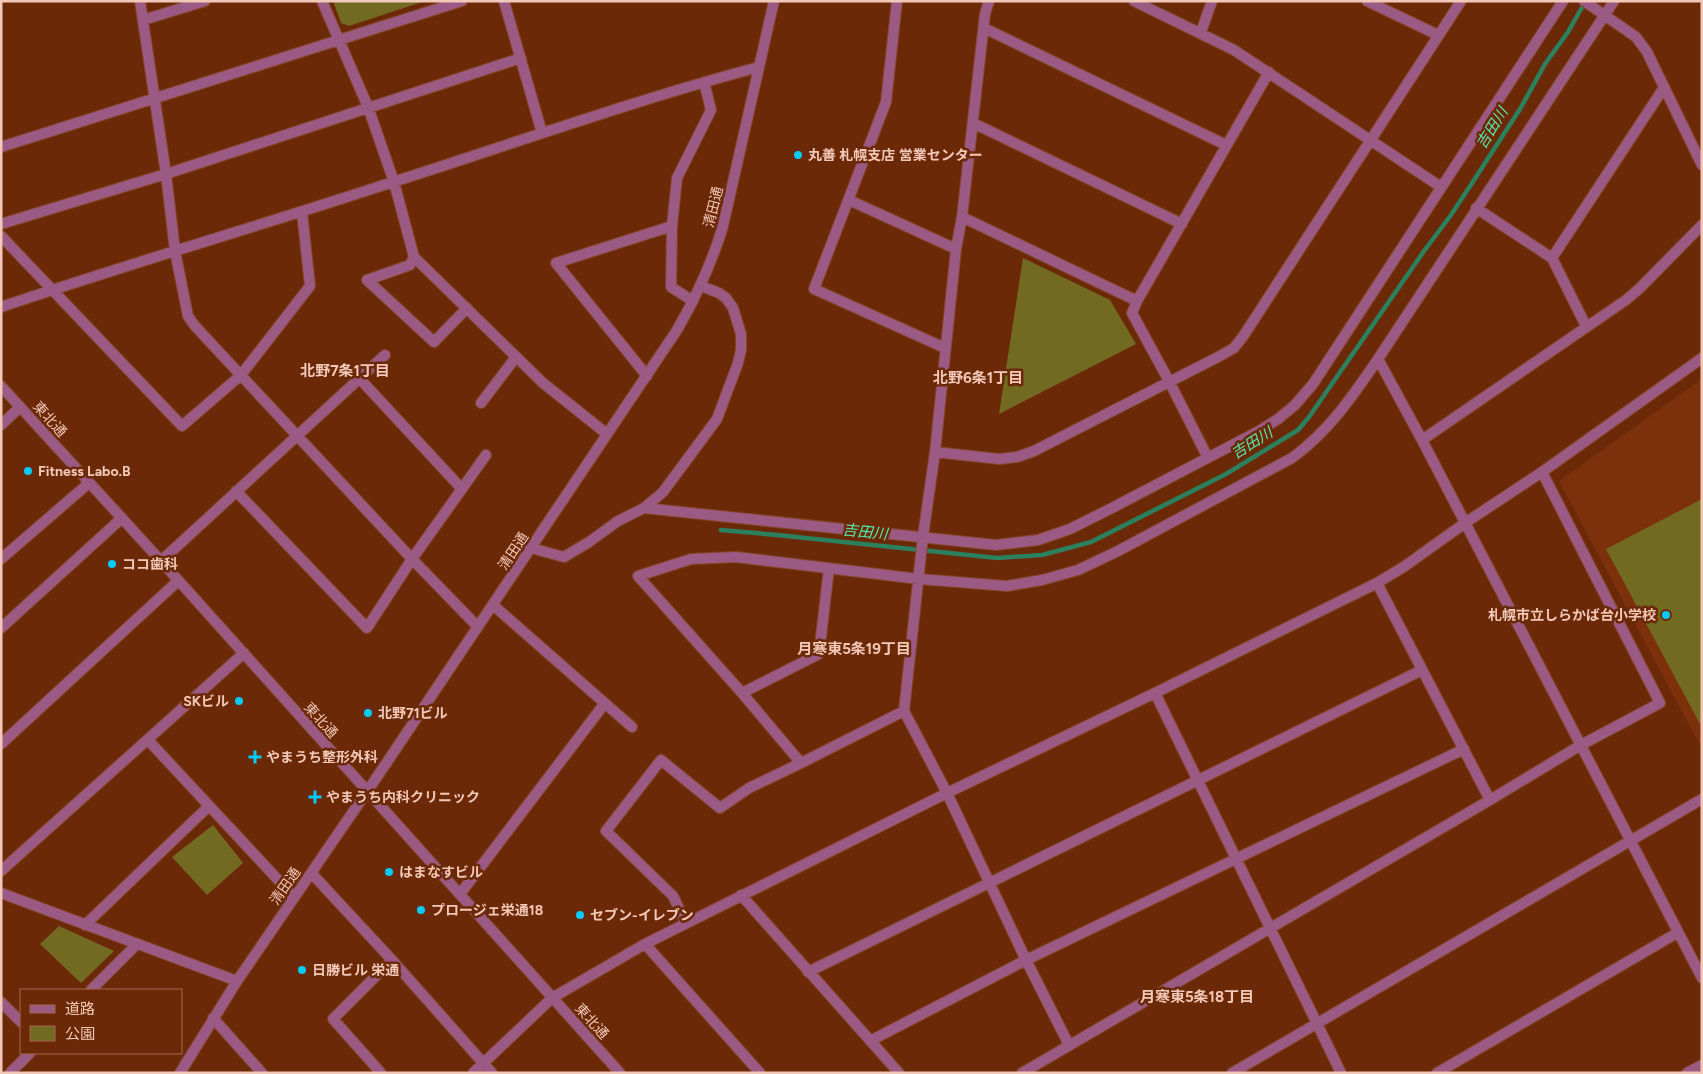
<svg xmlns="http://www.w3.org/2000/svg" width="1703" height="1074" font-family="Figtree,'Noto Sans JP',sans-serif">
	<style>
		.built { fill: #7c300b }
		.green { fill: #736a21 }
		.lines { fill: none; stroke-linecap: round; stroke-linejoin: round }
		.stream { stroke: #2b805d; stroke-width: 4.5 }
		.service-casing { stroke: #844628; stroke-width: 12 }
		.minor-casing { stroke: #844628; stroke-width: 12 }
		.tertiary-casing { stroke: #844628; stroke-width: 12 }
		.service { stroke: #9b5a83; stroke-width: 10 }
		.minor { stroke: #9b5a83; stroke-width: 10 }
		.tertiary { stroke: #9b5a83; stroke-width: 10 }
		.poi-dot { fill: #06cbf9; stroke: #6c2908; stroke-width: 2 }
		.labels { text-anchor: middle; stroke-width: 5; stroke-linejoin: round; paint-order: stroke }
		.poi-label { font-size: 14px; font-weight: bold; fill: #f2c8b8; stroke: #6c2908; text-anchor: start }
		.street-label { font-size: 14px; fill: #f2c8b8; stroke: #6c2908 }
		.water-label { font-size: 15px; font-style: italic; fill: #55ebae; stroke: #6c2908 }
		.neighbourhood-label { font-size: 15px; font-weight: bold; fill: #f2c8b8; stroke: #6c2908 }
	</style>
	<rect width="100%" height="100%" fill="#6c2908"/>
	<path class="built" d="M1702,379V749L1559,481Z"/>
	<path class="green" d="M333,1H421L422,2L349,26L341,23Z
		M1023,258L1110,300L1136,344L999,414Z
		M1702,499V723L1700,724L1606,549Z
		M213,825L243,863L207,895L172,857Z
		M59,926L114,951L81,983L40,944Z"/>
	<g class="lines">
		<path class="stream" d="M721,530L777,535L997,558L1042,555L1091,542L1226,474L1298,430L1309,417L1424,251L1451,215L1474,180L1520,109L1545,64L1568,32L1585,2"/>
		<g class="service-casing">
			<path id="service" d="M481,403L516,357
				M644,508L663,492L717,419L738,363L741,350V334L733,308L726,298L719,293L701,286
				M1,559L89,483"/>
		</g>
		<g class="minor-casing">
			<path id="minor" d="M140,1L166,174L175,251L188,316L195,326L412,559L478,627
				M322,1L368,107L394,182L414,257L543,383L607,434
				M504,1L542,133
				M897,1L886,102L814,289L945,348
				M989,1L985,14L962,217L956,249L935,452L923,536L904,711L947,793L1026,960L1069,1045
				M1134,1L1234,50L1441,187
				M1367,1L1438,35
				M1584,1L1636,37L1647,52L1702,165
				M143,20L205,1
				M984,28L1226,145
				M1201,32L1212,1
				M973,123L1182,224
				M1,147L462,1
				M849,200L956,249
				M1476,208L1552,258L1586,326
				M962,217L1137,301L1132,313L1169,381L1208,458
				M1,224L166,174L521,58
				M1,236L182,426L241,375L310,286L302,212
				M414,257L410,265L367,280L434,342L467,308
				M1552,258L1663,89
				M693,301L671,287L672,226L677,178L711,110L704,82
				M1137,301L1269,72
				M1,307C131,263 263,225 393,182C515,143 635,100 759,67
				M1378,359L1422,440L1702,978
				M647,376L556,263L672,226
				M360,379L462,489
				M1,425L20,407
				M1422,440L1626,300L1640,288L1702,225
				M935,452L999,459L1017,457L1034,451L1218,357L1234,348L1244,335L1461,1
				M236,491L367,628L412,559L486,455
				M531,548L564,557L589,542L618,521L644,508L996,545L1038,540L1070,529L1110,509L1259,431L1278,419L1295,405L1313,384L1563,1
				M161,561L385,355
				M1377,583L1490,800
				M493,605L632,727
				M1,628L122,518
				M742,693L819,654L829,568
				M1155,693C1217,820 1280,946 1341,1073
				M148,740L294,897
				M1,744L178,581
				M801,763L742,693L638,576L691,559L736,557L919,579L1007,586L1042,580L1078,570L1118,551L1292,458C1329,431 1352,397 1378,359L1614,1
				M1,871L244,653
				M312,872L315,877L392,960L492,1073
				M1,893L237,981
				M460,894L605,703
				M741,895L899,1073
				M686,923L673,896L606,831L661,760L720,808L749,788L801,763L904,711
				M85,925L209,806
				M645,944L760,1073
				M808,972L1422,670
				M91,990L136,945
				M1,1002L21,1022
				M213,1018L262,1073
				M870,1041L1026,960L1464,749
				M10,1073L30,1053
				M381,1073L333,1019L392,960
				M473,1073L552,998L645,944L947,793L1155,693L1377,583L1405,566L1465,523L1542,472L1702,358
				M1022,1073L1490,800L1581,745L1660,703L1542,472
				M1232,1073L1702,799
				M1437,1073L1677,933"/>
		</g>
		<g class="tertiary-casing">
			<path id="tertiary" d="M1,386L161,561L620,1073
				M180,1073L237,981L379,774L677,330C696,297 712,263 723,226L774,1
				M1687,1073L1702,1065"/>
		</g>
		<use href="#service" class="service"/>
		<use href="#minor" class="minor"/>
		<use href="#tertiary" class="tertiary"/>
	</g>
	<g class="poi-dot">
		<circle cx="798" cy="155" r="5"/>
		<circle cx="28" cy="471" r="5"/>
		<circle cx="112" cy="564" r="5"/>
		<circle cx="1666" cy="615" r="5"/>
		<circle cx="239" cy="701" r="5"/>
		<circle cx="368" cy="713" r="5"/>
		<path d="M252.5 749.5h5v5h5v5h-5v5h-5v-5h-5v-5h5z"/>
		<path d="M312.5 789.5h5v5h5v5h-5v5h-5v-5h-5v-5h5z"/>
		<circle cx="389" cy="872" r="5"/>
		<circle cx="421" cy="910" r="5"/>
		<circle cx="580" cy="915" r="5"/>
		<circle cx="302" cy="970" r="5"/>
	</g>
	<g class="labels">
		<g class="poi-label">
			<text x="808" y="160">丸善 札幌支店 営業センター</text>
			<text x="38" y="476">Fitness Labo.B</text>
			<text x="122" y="569">ココ歯科</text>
			<text x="1656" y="620" text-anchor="end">札幌市立しらかば台小学校</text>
			<text x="229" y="706" text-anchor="end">SKビル</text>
			<text x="378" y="718">北野71ビル</text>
			<text x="266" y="762">やまうち整形外科</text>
			<text x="326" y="802">やまうち内科クリニック</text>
			<text x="399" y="877">はまなすビル</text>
			<text x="431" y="915">プロージェ栄通18</text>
			<text x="590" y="920">セブン-イレブン</text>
			<text x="312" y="975">日勝ビル 栄通</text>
		</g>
		<g class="street-label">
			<text transform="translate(713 207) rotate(-76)" y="5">清田通</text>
			<text transform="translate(50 419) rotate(48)" y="5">東北通</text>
			<text transform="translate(513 551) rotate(-56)" y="5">清田通</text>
			<text transform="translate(321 720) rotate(48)" y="5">東北通</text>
			<text transform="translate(285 886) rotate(-55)" y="5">清田通</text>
			<text transform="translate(592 1021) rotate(48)" y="5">東北通</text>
		</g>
		<g class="water-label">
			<text transform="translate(1492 128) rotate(-58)" y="5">吉田川</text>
			<text transform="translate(1252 443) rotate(-32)" y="5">吉田川</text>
			<text transform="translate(865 532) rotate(6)" y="5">吉田川</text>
		</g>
		<g class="neighbourhood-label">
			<text x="345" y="376">北野7条1丁目</text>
			<text x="978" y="383">北野6条1丁目</text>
			<text x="854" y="654">月寒東5条19丁目</text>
			<text x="1197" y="1002">月寒東5条18丁目</text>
		</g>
	</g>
	<rect width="1703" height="1074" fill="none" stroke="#f2c8b8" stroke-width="5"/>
	<rect x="20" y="989" width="162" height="65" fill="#6c2908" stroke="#a2694e"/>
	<rect x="30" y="1005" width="25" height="8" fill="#9b5a83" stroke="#a2694e"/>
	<text x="65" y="1014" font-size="15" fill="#f2c8b8">道路</text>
	<rect x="30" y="1026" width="25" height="15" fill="#736a21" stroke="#a2694e"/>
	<text x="65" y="1039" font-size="15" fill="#f2c8b8">公園</text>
</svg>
